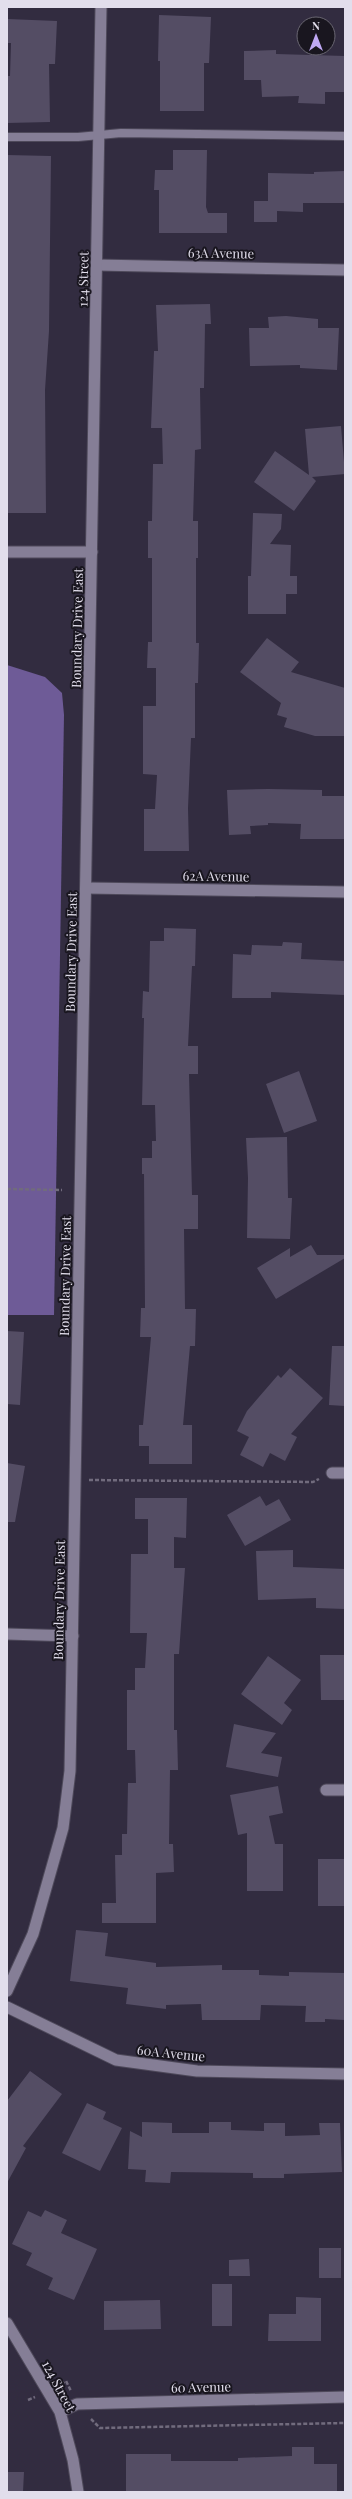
<svg xmlns="http://www.w3.org/2000/svg" width="352" height="2499" font-family="'Playfair Display',serif">
	<style>
		.forest { fill: #6e5b97 }
		.building { fill: #544d64 }
		.lines { fill: none; stroke-linecap: round; stroke-linejoin: round }
		.service-casing { stroke: #4e495a; stroke-width: 10 }
		.minor-casing { stroke: #4e495a; stroke-width: 13 }
		.tertiary-casing { stroke: #4e495a; stroke-width: 13 }
		.path { stroke: #716b7d; stroke-width: 2.5; stroke-dasharray: 4 2; stroke-linecap: butt }
		.service { stroke: #857e96; stroke-width: 8 }
		.minor { stroke: #857e96; stroke-width: 11 }
		.tertiary { stroke: #857e96; stroke-width: 11 }
		.labels { text-anchor: middle; stroke-width: 4; stroke-linejoin: round; paint-order: stroke }
		.street-label { font-size: 13px; fill: #e2deec; stroke: #19161f }
	</style>
	<rect width="100%" height="100%" fill="#322c40"/>
	<path class="forest" d="M7,665L45,677L62,693L64,715L54,1315H7Z"/>
	<path class="building" d="M159,15L211,17L209,63H204V111H160V61H158Z
		M7,19L57,21L55,64H49L50,122L7,123V76H10L11,43H7Z
		M276,50V54L345,56V92H325V104L298,103L299,96L262,97L261,80H244V51Z
		M173,150H207L206,207L208,213H227V233H159V190H154L155,170H173Z
		M7,155L51,156L49,331L45,390L46,513H7Z
		M345,171V203H303V212L277,211V222H254V201H268V173L314,174V172Z
		M210,304L211,324H205L204,388H200L201,449L195,450L193,521H198V558H196V643H199L198,683H195V738H191L188,808L189,851H144V809H155L157,775L143,774V706H156V668H147L148,642H152V558H148V521H152L153,464H163L162,428H151L154,351H158L156,305Z
		M286,316L318,319V328H339L337,370L300,368V365L250,366L249,328H269L268,317Z
		M341,426L345,474L312,477L316,481L294,511L254,482L275,451L309,475L305,429Z
		M253,513L282,514L281,529L270,544L291,545L290,576H297V594H286V614H248V576H251Z
		M267,638L299,662L291,672L345,688V736H315L284,727L287,718L277,715L281,703L240,672Z
		M268,789L322,790V796H345V839H300L301,824L268,823V825L250,826L251,834L229,835L227,790Z
		M164,928L196,929L195,966H192L188,1046H198V1074H189L192,1195H198V1229H184L185,1309H196L195,1346H190L183,1425H192V1464H149V1446H139V1425H143L151,1337H140L141,1308H145L144,1174H142V1158H152V1141H156L155,1105H142L144,1018H142L143,991L149,992L150,941H164Z
		M283,942L302,943L301,959L345,961V995L271,992V998H232L233,954L251,955L252,945L282,946Z
		M299,1071L317,1121L284,1133L266,1084Z
		M287,1137L288,1198H292L290,1239L247,1238L248,1178L246,1138Z
		M311,1245L317,1255H345V1258L276,1299L257,1268L290,1248V1257Z
		M7,1331L24,1332L20,1405L7,1404Z
		M332,1346H345V1406L329,1405Z
		M290,1368L323,1398L291,1434L297,1437L285,1461L270,1453L263,1467L240,1455L249,1437L237,1431L247,1411L278,1375L281,1378Z
		M7,1463L25,1466L15,1522H7Z
		M260,1496L266,1506L279,1499L291,1520L245,1546L227,1515Z
		M135,1498H187L186,1538L174,1537V1568H185L179,1654H174V1730H177L178,1770H170L169,1844H173L174,1872L156,1873V1923H102V1903H116L115,1855H122V1834H127L128,1783H136L135,1750H127V1690H135V1668H145L147,1633H130L131,1554H148V1519H135Z
		M293,1550V1567L345,1569V1609L316,1608V1598L258,1600L256,1551Z
		M320,1655H345V1700H321Z
		M268,1656L301,1680L284,1703L292,1710L282,1725L241,1694Z
		M234,1724L276,1733L261,1753L282,1757L278,1777L226,1767Z
		M278,1786L283,1813L269,1816L275,1844H283V1891H247V1833L238,1835L230,1795Z
		M318,1859H345V1906H318Z
		M76,1930L108,1933L105,1956L156,1963V1967L222,1965V1970H259V1975L289,1976V1972L345,1973V2020L325,2019V2022H305L306,2006L261,2005L260,2020H202L201,2004L166,2005V2009L126,2004L128,1988L70,1981Z
		M30,2071L62,2094L23,2146L26,2148L7,2183V2101Z
		M87,2103L106,2112L103,2119L122,2128L100,2171L62,2153Z
		M142,2122L172,2123V2133H209V2122H231V2130L264,2131V2123H285V2136L320,2135L319,2123H340L342,2172L284,2174V2178H253V2173L171,2172L170,2183L145,2182L146,2170L128,2169L130,2131L142,2137Z
		M45,2210L67,2220L61,2233L97,2249L74,2300L48,2289L53,2278L26,2265L32,2253L12,2244L28,2211L41,2217Z
		M319,2248H341V2278H319Z
		M249,2259L250,2276H229V2260Z
		M212,2284H232V2326H212Z
		M296,2297L321,2298V2341H268L269,2314H296Z
		M160,2300L161,2329L104,2330V2301Z
		M292,2447H314V2464H337V2492H126V2454H171V2461H238V2458L292,2456Z
		M7,2472H24L23,2492H7Z"/>
	<g class="lines">
		<g class="service-casing">
			<path id="service" d="M7,137H78L121,133L345,136"/>
		</g>
		<g class="minor-casing">
			<path id="minor" d="M97,265L345,270
				M7,552H92
				M86,888L345,892
				M332,1473H345
				M7,1634L73,1636
				M326,1790H345
				M7,2007L116,2060L197,2071L345,2074"/>
		</g>
		<g class="tertiary-casing">
			<path id="tertiary" d="M7,1991L33,1934L63,1828L70,1771L101,7
				M7,2323L60,2412L73,2460L78,2492
				M60,2412L77,2404L345,2397"/>
		</g>
		<path class="path" d="M7,1189L62,1190
			M89,1480L313,1482L319,1479
			M61,2384L66,2381L71,2391
			M28,2400L35,2397
			M91,2419L100,2428L345,2423"/>
		<use href="#service" class="service"/>
		<use href="#minor" class="minor"/>
		<use href="#tertiary" class="tertiary"/>
	</g>
	<g class="labels">
		<g class="street-label">
			<text transform="translate(221 253) rotate(1)" y="5">63A Avenue</text>
			<text transform="translate(83 279) rotate(-89)" y="5">124 Street</text>
			<text transform="translate(77 628) rotate(-89)" y="5">Boundary Drive East</text>
			<text transform="translate(216 876) rotate(1)" y="5">62A Avenue</text>
			<text transform="translate(71 952) rotate(-89)" y="5">Boundary Drive East</text>
			<text transform="translate(65 1276) rotate(-89)" y="5">Boundary Drive East</text>
			<text transform="translate(59 1600) rotate(-89)" y="5">Boundary Drive East</text>
			<text transform="translate(171 2053) rotate(6)" y="5">60A Avenue</text>
			<text transform="translate(59 2386) rotate(62)" y="5">124 Street</text>
			<text transform="translate(201 2387) rotate(-1)" y="5">60 Avenue</text>
		</g>
	</g>
	<rect width="352" height="2499" fill="none" stroke="#e2deec" stroke-width="16"/>
	<g transform="translate(316 36)"><circle r="19" fill="#19161f" stroke="#696671"/>
	<path d="M0-3L7 15L0 10L-7 15Z" fill="#bfa8f4"/>
	<text y="-6" font-size="11" font-weight="bold" text-anchor="middle" fill="#e2deec">N</text>
	</g>
</svg>
